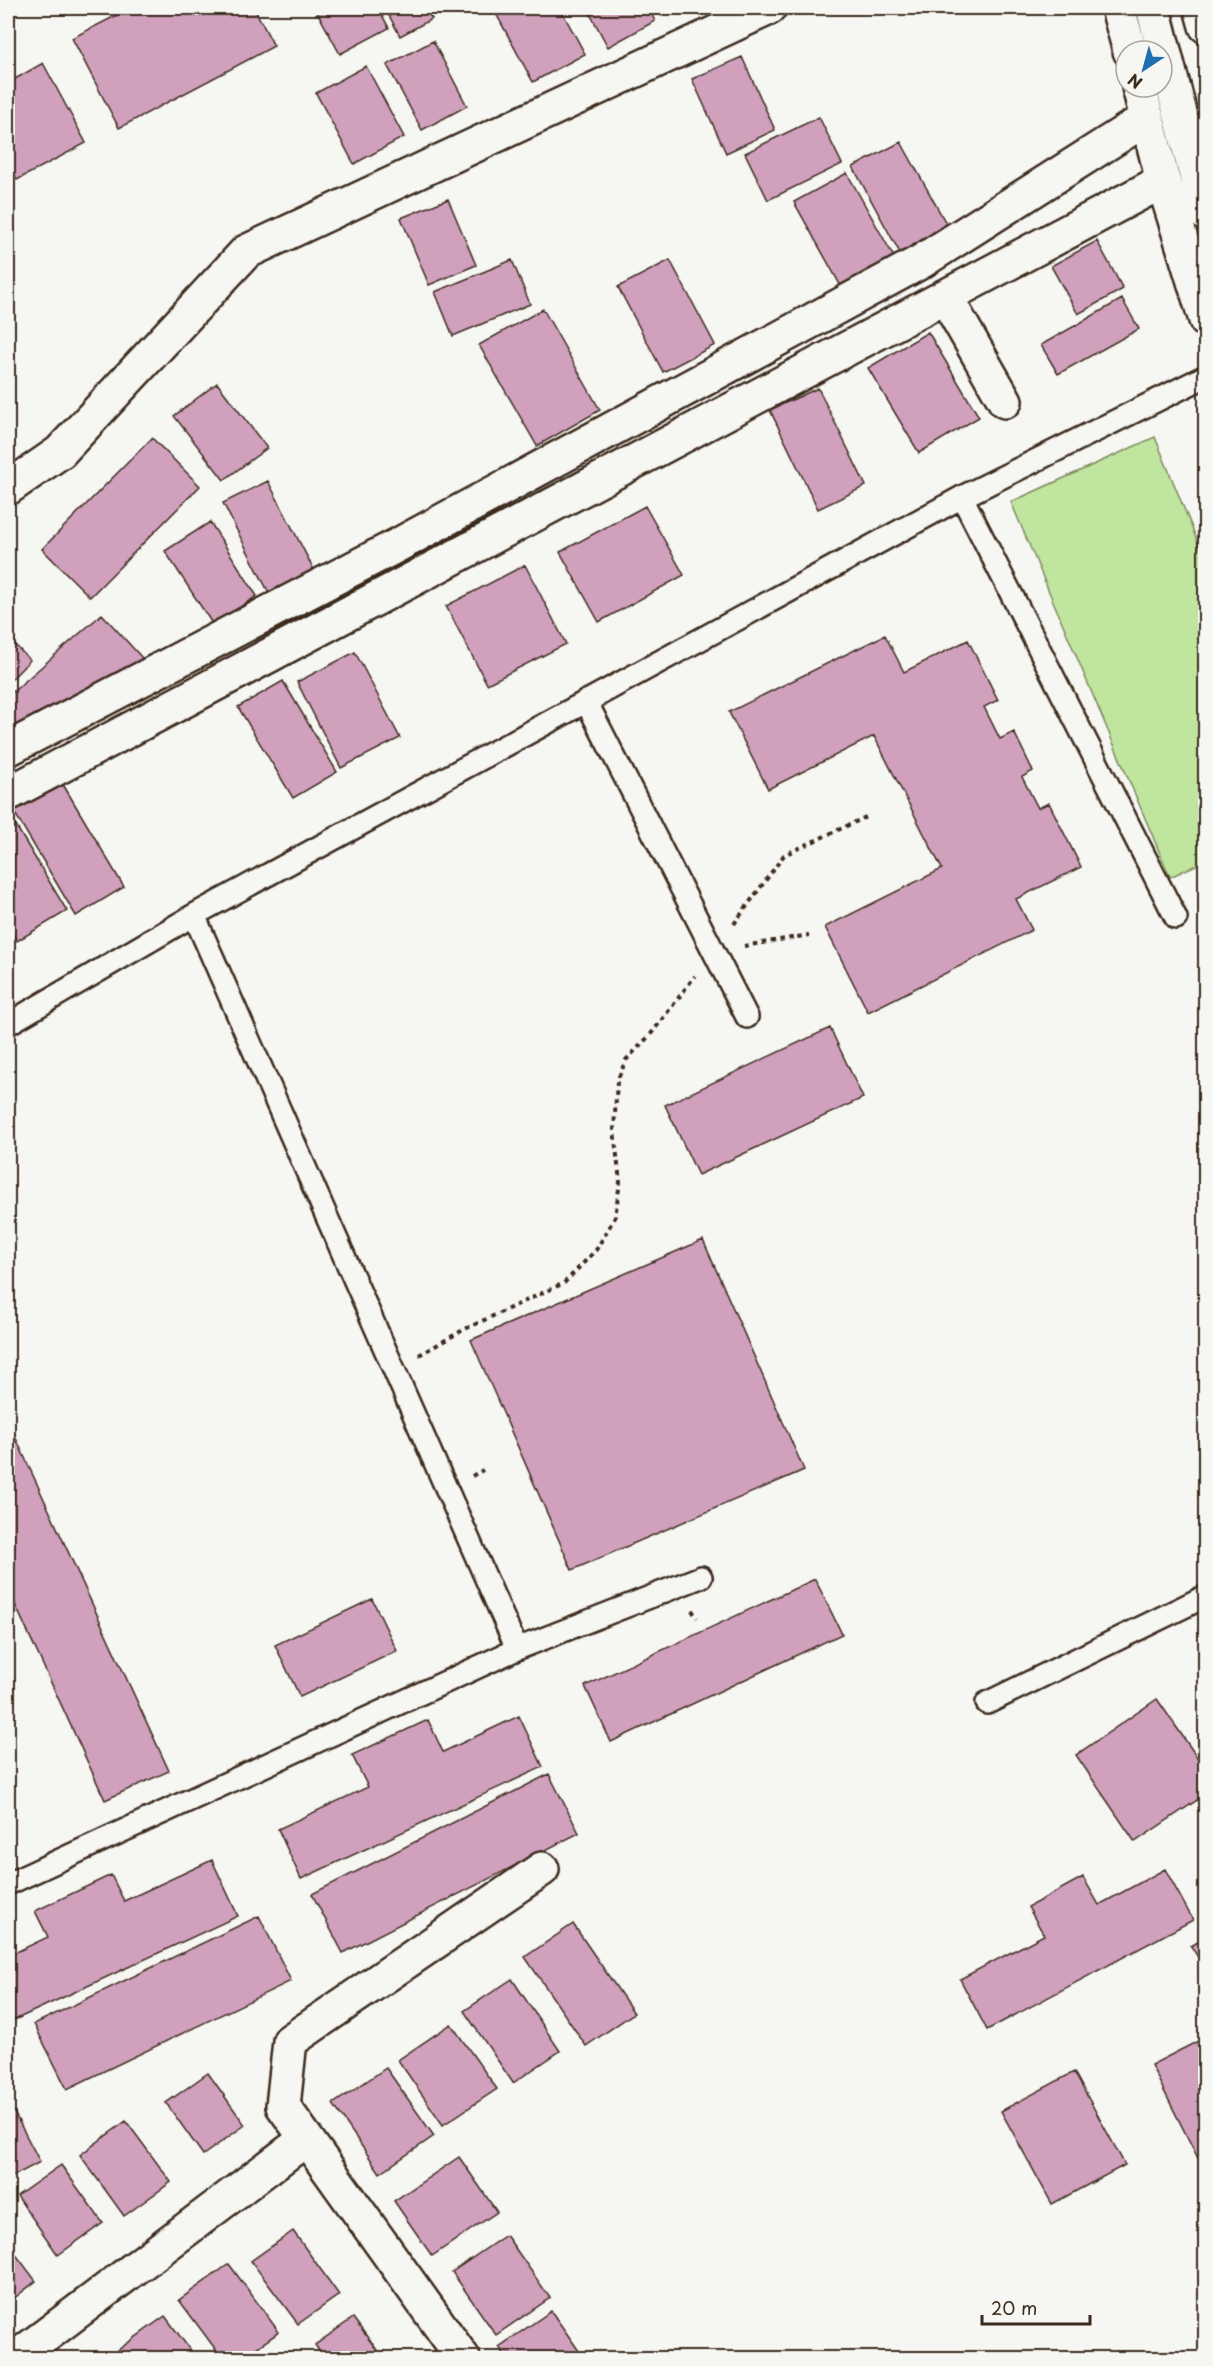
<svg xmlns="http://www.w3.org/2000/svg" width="1213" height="2366" font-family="'Playpen Sans',sans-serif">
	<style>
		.green { fill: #c0e59f; stroke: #7e885e; stroke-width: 1.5 }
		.building { fill: #d1a0bd; stroke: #3b2a1e; stroke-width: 1.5 }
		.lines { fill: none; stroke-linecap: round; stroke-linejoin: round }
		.lane-casing { stroke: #3b2a1e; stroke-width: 26 }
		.street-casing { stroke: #3b2a1e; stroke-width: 38 }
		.primary-casing { stroke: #3b2a1e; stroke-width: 38 }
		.path { stroke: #3b2a1e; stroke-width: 4; stroke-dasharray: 4.5 4.5; stroke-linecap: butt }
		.lane { stroke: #f6f6f2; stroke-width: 21 }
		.street { stroke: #f6f6f2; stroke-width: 33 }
		.primary { stroke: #f6f6f2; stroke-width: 33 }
	</style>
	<rect width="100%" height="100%" fill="#f6f6f2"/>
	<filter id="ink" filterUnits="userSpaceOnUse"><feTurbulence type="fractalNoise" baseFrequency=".0167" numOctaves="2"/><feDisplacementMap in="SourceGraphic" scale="12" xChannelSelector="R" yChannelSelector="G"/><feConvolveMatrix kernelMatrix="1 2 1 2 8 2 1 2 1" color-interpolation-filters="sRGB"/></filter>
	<g filter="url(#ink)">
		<path class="green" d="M1155,437L1205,560V861L1170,877L1011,502Z"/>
		<path class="building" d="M131,8H254L274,46L119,128L72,38Z
			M315,8H378L389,28L340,54Z
			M385,8H425L432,19L400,36Z
			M493,8H560L585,54L533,82Z
			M587,8H648L655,21L608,47Z
			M433,41L467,106L422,130L387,65Z
			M742,57L775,130L726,153L692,79Z
			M43,63L86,143L17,180L8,162V83Z
			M366,66L404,137L354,164L316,93Z
			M819,117L842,164L768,200L745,153Z
			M901,142L948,227L900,253L853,167Z
			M847,173L895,259L842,288L794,202Z
			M448,199L476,265L429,285L401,218Z
			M1097,241L1123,289L1078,314L1051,266Z
			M512,260L530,304L453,336L435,292Z
			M670,260L715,345L663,372L618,287Z
			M1122,299L1139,329L1058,374L1041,345Z
			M543,309L600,410L537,446L479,345Z
			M928,332L979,417L919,453L868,368Z
			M217,383L267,448L224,480L174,416Z
			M818,388L866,486L818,509L770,410Z
			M152,438L200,486L90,597L42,549Z
			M268,481L315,572L270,595L223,503Z
			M645,506L684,575L599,622L560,552Z
			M210,522L257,596L213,625L165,551Z
			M525,565L566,644L487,684L446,606Z
			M102,614L143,659L8,735V696Z
			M885,635L904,672L968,640L998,700L984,707L1000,739L1014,732L1033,771L1022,777L1038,808L1049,803L1081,867L1016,899L1032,930L868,1012L825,927L942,869L874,736L768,789L729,712Z
			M8,638L30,660L8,683Z
			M355,652L400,738L341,768L297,682Z
			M283,681L337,772L293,798L238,707Z
			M61,781L124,887L76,916L13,810Z
			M13,821L67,911L17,941L8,926V824Z
			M830,1028L863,1098L698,1175L665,1105Z
			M703,1240L804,1470L572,1570L471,1340Z
			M8,1421L169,1771L105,1800L8,1589Z
			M815,1579L842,1634L611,1742L585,1686Z
			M372,1599L397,1651L300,1697L275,1645Z
			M1157,1699L1206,1770V1794L1135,1842L1076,1755Z
			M519,1716L543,1767L301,1879L278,1829L368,1787L352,1755L428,1720L443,1752Z
			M549,1774L579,1833L343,1953L312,1894Z
			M212,1860L238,1916L8,2023V1956L48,1937L35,1911L111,1875L124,1901Z
			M1165,1869L1193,1920L987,2030L960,1979L1044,1935L1028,1907L1083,1877L1099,1905Z
			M259,1916L291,1981L67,2089L34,2024Z
			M573,1924L634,2013L586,2046L525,1957Z
			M1206,1937V1970L1191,1946Z
			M512,1979L560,2051L513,2083L464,2011Z
			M451,2024L497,2089L443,2125L398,2060Z
			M1206,2037V2174L1151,2065Z
			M386,2068L434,2136L380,2173L333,2104Z
			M1074,2072L1125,2165L1052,2204L1001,2111Z
			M208,2073L245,2125L203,2155L166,2103Z
			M8,2101L40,2162L8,2179Z
			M126,2121L171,2182L124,2216L80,2155Z
			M459,2157L497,2212L432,2256L394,2201Z
			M61,2165L103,2223L58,2255L17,2196Z
			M293,2231L339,2295L298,2324L251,2261Z
			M506,2235L550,2298L496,2335L452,2272Z
			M8,2244L36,2281L8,2303Z
			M229,2264L279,2332L242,2358H222L179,2300Z
			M551,2311L584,2358H507L499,2347Z
			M165,2316L196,2358H118L114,2353Z
			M353,2318L383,2358H324L315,2345Z"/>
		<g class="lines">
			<g class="lane-casing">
				<path id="lane" d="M962,497L1176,918
					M586,701L747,1017
					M194,915L517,1649
					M8,1024L194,915L962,497L1206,376
					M987,1703L1206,1596
					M8,1884L517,1649L701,1577"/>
			</g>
			<g class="street-casing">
				<path id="street" d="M945,296L1005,401
					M8,488L60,452L246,252L769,8
					M8,749L398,545L922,261L1147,118
					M8,794L1163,181
					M16,2358L306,2139
					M463,2358L283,2106L290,2041L542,1869"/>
			</g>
			<g class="primary-casing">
				<path id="primary" d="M1118,8L1130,51
					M1153,8L1206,214
					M1201,8L1206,26
					M1139,87L1163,181L1206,320"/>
			</g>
			<path class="path" d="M734,924L784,855L866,817
				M744,946L809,935
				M419,1355L465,1329L564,1283L596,1250L615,1217L620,1182L614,1130L617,1081L626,1060L651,1034L695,976
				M472,1476L483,1470
				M692,1610L697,1618"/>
			<use href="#lane" class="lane"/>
			<use href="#street" class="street"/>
			<use href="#primary" class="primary"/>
		</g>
	</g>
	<rect width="1213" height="2366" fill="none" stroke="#f6f6f2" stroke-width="30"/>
	<rect x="15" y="15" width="1183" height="2336" fill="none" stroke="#3b2a1e" stroke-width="2" filter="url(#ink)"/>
	<g transform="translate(1144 69) rotate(216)"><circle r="28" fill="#f6f6f2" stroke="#aba49d" stroke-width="1.5"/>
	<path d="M0-4.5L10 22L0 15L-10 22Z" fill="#1f6fb2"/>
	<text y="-9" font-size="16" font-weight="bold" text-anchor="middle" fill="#3b2a1e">N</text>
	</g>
	<path d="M982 2315v9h108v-9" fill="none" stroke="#3b2a1e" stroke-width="3"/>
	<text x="991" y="2315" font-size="18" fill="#3b2a1e" stroke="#f6f6f2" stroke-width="4.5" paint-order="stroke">20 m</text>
</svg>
